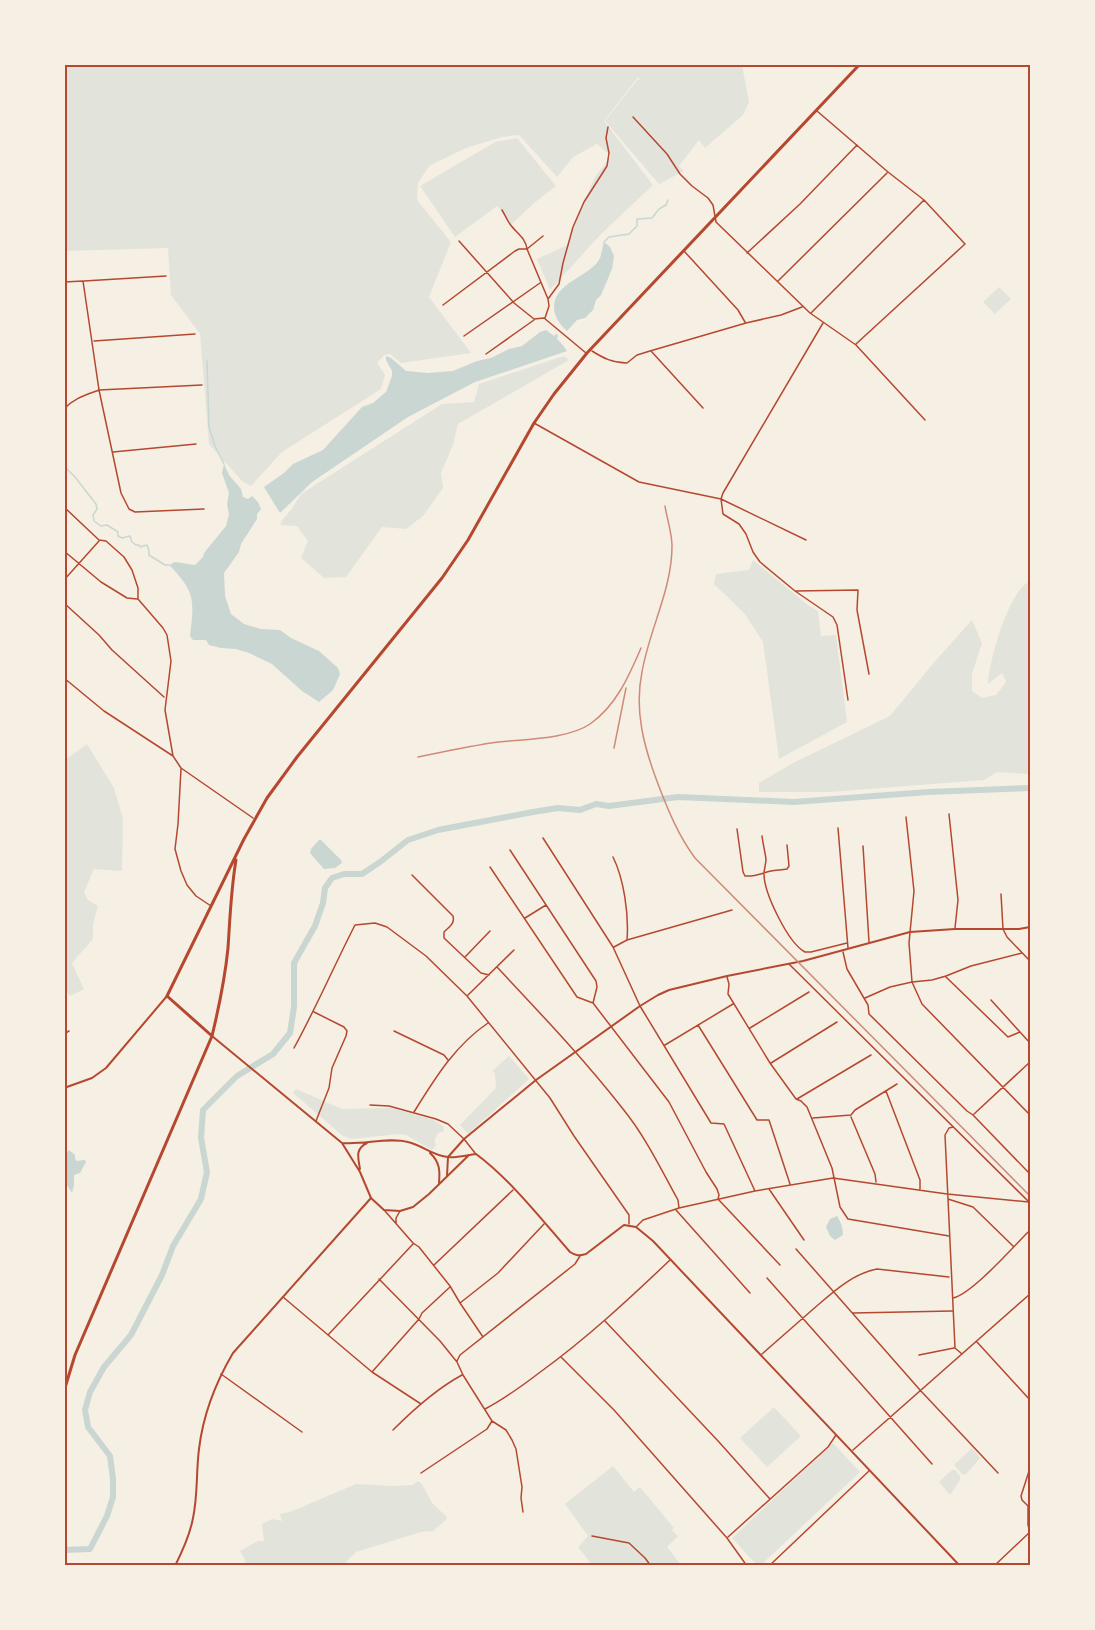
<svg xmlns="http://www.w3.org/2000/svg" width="1095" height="1630" font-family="Barlow,sans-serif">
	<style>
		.green { fill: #e2e4dc }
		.water { fill: #c9d6d2 }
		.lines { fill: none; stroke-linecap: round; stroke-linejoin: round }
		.stream { stroke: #c9d6d2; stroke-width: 1.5 }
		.river { stroke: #c9d6d2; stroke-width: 6 }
		.minor { stroke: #b5482f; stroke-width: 1.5 }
		.tertiary { stroke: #b5482f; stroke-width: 2 }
		.secondary { stroke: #b5482f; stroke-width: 2 }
		.primary { stroke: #b5482f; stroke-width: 3 }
		.rail { stroke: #cf8b77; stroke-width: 1.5 }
		.neatline { fill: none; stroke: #b5482f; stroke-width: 2 }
	</style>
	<rect width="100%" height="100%" fill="#f6efe4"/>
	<path class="green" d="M64,65H742L749,102L743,115L705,148L695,135L699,140L679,166L684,171L659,184L605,121L638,79L640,80L638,77L604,121L653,185L601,234L550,290L537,259L568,245L579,213L595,177L611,156L597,144L573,157L557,177L519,135L502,137L466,148L429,166L418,183L417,200L451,242L429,297L471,353L401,363L390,354L384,355L377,363L385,375L381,389L282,452L251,486L243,482L209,444L200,334L171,295L168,248L65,251Z
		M517,138L556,186L534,203L512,224L497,206L455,237L420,186L495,142Z
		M999,287L1011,299L995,314L983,302Z
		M564,356L569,360L458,424L453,445L441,473L443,488L423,516L406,529L382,527L346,577L324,578L301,558L308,541L297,526L280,525L283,519L291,510L301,494L442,404L474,402L479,384Z
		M753,560L808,605L818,611L821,636L836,635L847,722L779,759L763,642L745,614L714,584L716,574L749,570Z
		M1030,582V774L997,772L984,780L830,792H759V783L793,763L890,716L936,660L972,620L982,643L972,674V691L982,698L996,695L1006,682L1002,673L988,684C988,664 1010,586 1030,582Z
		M87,744L114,788L123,819L122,871L94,869L84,892L88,900L98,906L93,924V939L72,963L84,989L70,996L64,988L65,760Z
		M509,1056L529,1079L468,1134L460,1125L496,1088L495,1073L492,1071Z
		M296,1089L342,1109L391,1108L434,1120L444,1127L443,1132H439L434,1141L436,1145L432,1150L406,1135L398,1134L352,1139L343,1136L293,1093Z
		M774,1407L801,1436L767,1467L740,1438Z
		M833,1443L860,1472L761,1565H757L732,1538Z
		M972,1448L980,1458L967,1473L963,1475L954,1465Z
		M613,1466L634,1492L640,1487L674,1528L672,1530L678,1536L667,1547L681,1565H592L578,1547L588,1536L565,1504Z
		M952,1470H955L960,1476V1480L950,1495L939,1482Z
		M418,1481L422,1484L432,1503L447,1517L446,1520L433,1531L421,1532L356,1552L347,1561L345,1565H245V1559L240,1551L258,1541H264L262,1524L272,1519L282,1521L280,1514L290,1512L356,1484L393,1486L413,1485Z"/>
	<path class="water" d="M604,242L610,247L614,256L612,269L601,295L596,300L593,310L585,318L577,320L567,331C560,325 554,316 554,307C555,282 587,278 599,260C602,255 602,247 604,242Z
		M546,330L554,336L556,334L558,335L557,339L562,344L567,351L475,382L408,417L312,482L280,513L264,487L284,473L293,464L323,450L362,407L373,403L386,392L392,376V371L386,360V356L391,358L406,371L428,373L453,371L477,361L491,358L509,349L522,346L540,332Z
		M224,464L229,475L241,489L243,497L248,499L252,496L258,502L261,509L257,514V519L241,544L239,552L224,573L225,596L231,614L244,624L261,629L280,630L291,638L319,651L338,668L340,674L333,690L319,702L302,691L272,664L249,653L236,649L221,648L209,645L206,640H193L190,636C194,601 196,592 169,565L175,562L195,565L203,557L204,553L226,526L229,514L227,504L229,493L222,473Z
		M319,840H321L341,860L342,863L335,868L324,869L310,853L311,849Z
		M69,1150L75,1155V1159L77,1161L85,1160L86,1162L80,1173L74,1175V1185L72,1193L67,1185L65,1186C64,1174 62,1159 69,1150Z
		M837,1216C841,1222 843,1228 843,1235L835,1240L830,1236L826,1227L830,1219Z"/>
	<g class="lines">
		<path class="stream" d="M604,242L609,237L629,234L637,226V219L652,218L659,209L666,205L668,200
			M207,361L209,427L215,446L224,464
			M64,466L75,477L96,504L97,509L93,515L94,521L101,526L107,525L118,532V536L122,538L130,536L132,542L136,545H139L140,547L147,545L149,551V555L165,565H169"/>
		<path class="river" d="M64,1550L90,1549L107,1516L113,1497V1479L110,1456L88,1427L85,1410L90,1392L104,1367L131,1335L162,1275L173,1246L201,1199L207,1172L201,1138L203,1110L237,1076L273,1054L290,1033L294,1007V963L315,926L323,903L325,888L332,878L344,874H362L380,862L408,840L438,830L533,812L558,808L580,810L596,804L609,806L678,797L794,802L928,792L1030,788"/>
		<path class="minor" d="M633,117L667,154L680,174L692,186L708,198L713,205L716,222L810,313L856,345L925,420
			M502,210C505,215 507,220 510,224C516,233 526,238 527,249L548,299L549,306L545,318
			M459,241L514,303L534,319L544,318L586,353
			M684,251L738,310L745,322
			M747,253L800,204L857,145
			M84,281L166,276
			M778,281L887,173
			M64,282L83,281L99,390C86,395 74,398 64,409
			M548,299L559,284L563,263L573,227L584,202L607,166L609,153L606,138L608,127
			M443,305L515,251L519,249H527L543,236
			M811,313L924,200L888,172L817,111
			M823,323L723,493L721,499L723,514L739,524L746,534L753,552L760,562L795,591L833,617L837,625L848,700
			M464,336L540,283
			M94,341L195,334
			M856,344L965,244L924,200
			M592,351C603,358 613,363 627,363L637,355L650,351L746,323L781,315L802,307
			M651,351L703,408
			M486,354L534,320
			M202,385L99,390L121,493L129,509L135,512L204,509
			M534,423L639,482L721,499L806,540
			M113,452L196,444
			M64,507L99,540L106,541L124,557L132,570L138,588V599L163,628L167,635L171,661L165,710L173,756
			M64,551L101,582L127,598L137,599
			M64,580L99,541
			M796,591L858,590L857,610L869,674
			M64,603L99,635L112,650L164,697
			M64,678L104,711L173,756L181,768L253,818
			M181,769L178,824L175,849L181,871L187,885L196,896L211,906
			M949,814L958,900L955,928
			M906,817L914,891L909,943L912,982L922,1004L1030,1115
			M838,828L848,948
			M737,829L743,872L745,876C755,877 762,873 771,871C776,870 782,870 787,869L789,866L787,845
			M762,836C763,844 765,852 766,859C766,864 764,869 764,874C764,893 788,943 805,952H811L847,943
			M543,838L613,947L640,1006L711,1123L724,1124L755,1191
			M863,846L869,942
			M510,850L596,981L597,987L593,1003
			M613,857C624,879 629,915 627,940L614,947
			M490,867L577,997L593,1003L669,1102L706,1172L717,1189L719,1195L718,1199L780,1265
			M412,875L453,916C455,924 449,927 444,932V938L481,973L489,975
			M1001,894L1003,929L1007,937L1030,961
			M525,918L546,905
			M627,940L732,910
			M843,952L847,969L868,1005L869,1014L967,1111L973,1115L1030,1174
			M465,957L490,931
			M789,964L1030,1203
			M497,967C540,1013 584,1059 623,1109C645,1136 661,1169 678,1200L679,1208
			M727,977L729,984L728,994L770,1063L796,1099L801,1101L807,1107L832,1168L840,1207L848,1219L949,1236
			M946,977L1008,1037L1020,1032
			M468,995L514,950
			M865,998L890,987L912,982L932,980L946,976L971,966L1022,953
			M991,1000L1030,1043
			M314,1012L344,1027L347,1031L346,1036L332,1068L329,1088L316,1121
			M698,1025L757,1120H769L790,1184
			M750,1028L809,992
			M394,1031L444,1055L448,1060
			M64,1034L69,1031
			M665,1045L733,1004
			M294,1048C316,1008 334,966 355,925L375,923L387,927L426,956L467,996L550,1098L574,1136L629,1215V1224
			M771,1063L837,1022
			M886,1091L920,1180V1189
			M797,1099L871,1055
			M370,1105L389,1106L436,1119L448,1124L464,1139L475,1153
			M414,1112C434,1080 455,1045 488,1023
			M974,1114L1030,1062
			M851,1117L875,1174L876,1182
			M813,1118L851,1115L855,1110L897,1084
			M953,1127L949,1128L945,1135L955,1348L962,1354
			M769,1189L804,1240
			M948,1199L973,1207L1013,1246
			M676,1210L750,1293
			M385,1211L413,1243L419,1247L450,1286L460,1303L483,1337
			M396,1223V1218L400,1211
			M637,1226L643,1220L679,1208L755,1191L833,1178L947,1194L1029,1202
			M796,1249L920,1390L998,1473
			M434,1265L513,1190
			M767,1278L932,1464
			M379,1279L440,1341L457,1362L463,1375L492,1421L506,1430L512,1440L516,1449L522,1487L521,1498L523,1512
			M283,1297L372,1372L421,1404
			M953,1298C972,1294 1014,1246 1030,1230
			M460,1303L498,1273L544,1224
			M853,1313L952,1311
			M64,1316L66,1315
			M605,1321L719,1442L770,1499
			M328,1335L413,1244
			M977,1342L1030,1400
			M762,1354C778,1340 795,1325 811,1311C831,1294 851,1274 877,1269L949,1277
			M919,1355L954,1348
			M561,1357L614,1410L727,1538L747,1566
			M457,1361L460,1355L575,1264L580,1256
			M372,1372L419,1319L422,1313L450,1287
			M221,1374L302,1432
			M485,1409C504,1399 522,1386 539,1373C586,1339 628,1300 670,1260
			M393,1430C414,1409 436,1389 462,1375
			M853,1450L1030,1294
			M421,1473L487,1429L492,1421
			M592,1536L629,1543L645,1558L651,1566
			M728,1537L828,1447L836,1435
			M769,1566L869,1471
			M994,1566L1030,1532L1028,1525V1506L1022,1500L1021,1496L1030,1468"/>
		<path class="tertiary" d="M447,1176L448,1157L464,1139L536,1080L640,1006L658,995L669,990L727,976L803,961L910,932L955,929H1019L1030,927
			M175,1566C183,1550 190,1535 193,1518C198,1495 196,1472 199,1449C203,1415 216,1382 233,1353L371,1198"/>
		<path class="secondary" d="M212,1036L342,1143L360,1172L371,1198L384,1210L400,1211L413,1207L429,1194L469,1155
			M64,1088L92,1078L106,1068L167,996
			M342,1143C364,1145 387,1137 408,1142C422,1145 433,1156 448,1157C456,1158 467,1155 476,1154C510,1179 542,1220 570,1252C576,1256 579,1256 586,1254L624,1225L636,1227L653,1241L960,1566
			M430,1153C440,1162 440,1171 439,1183
			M360,1169C358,1157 355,1149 367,1143"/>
		<path class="primary" d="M212,1036L167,996L244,839L267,798L297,757L442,578L468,540L534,423L554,394L587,353L860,64
			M64,1391L75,1355L212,1036C219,1007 225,978 228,948C230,918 231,889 236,860
			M64,1546L65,1566"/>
		<path class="rail" d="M665,506C667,519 672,533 672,546C672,590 649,630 642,672C634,711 644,747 658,784C668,810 678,835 695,858L1030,1196
			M614,748L626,688
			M418,757C442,752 466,747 491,743C519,739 567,740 590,724C616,706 629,676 641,648"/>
	</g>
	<rect width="1095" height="1630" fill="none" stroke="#f6efe4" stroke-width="132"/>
	<rect x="66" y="66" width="963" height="1498" class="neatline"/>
</svg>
